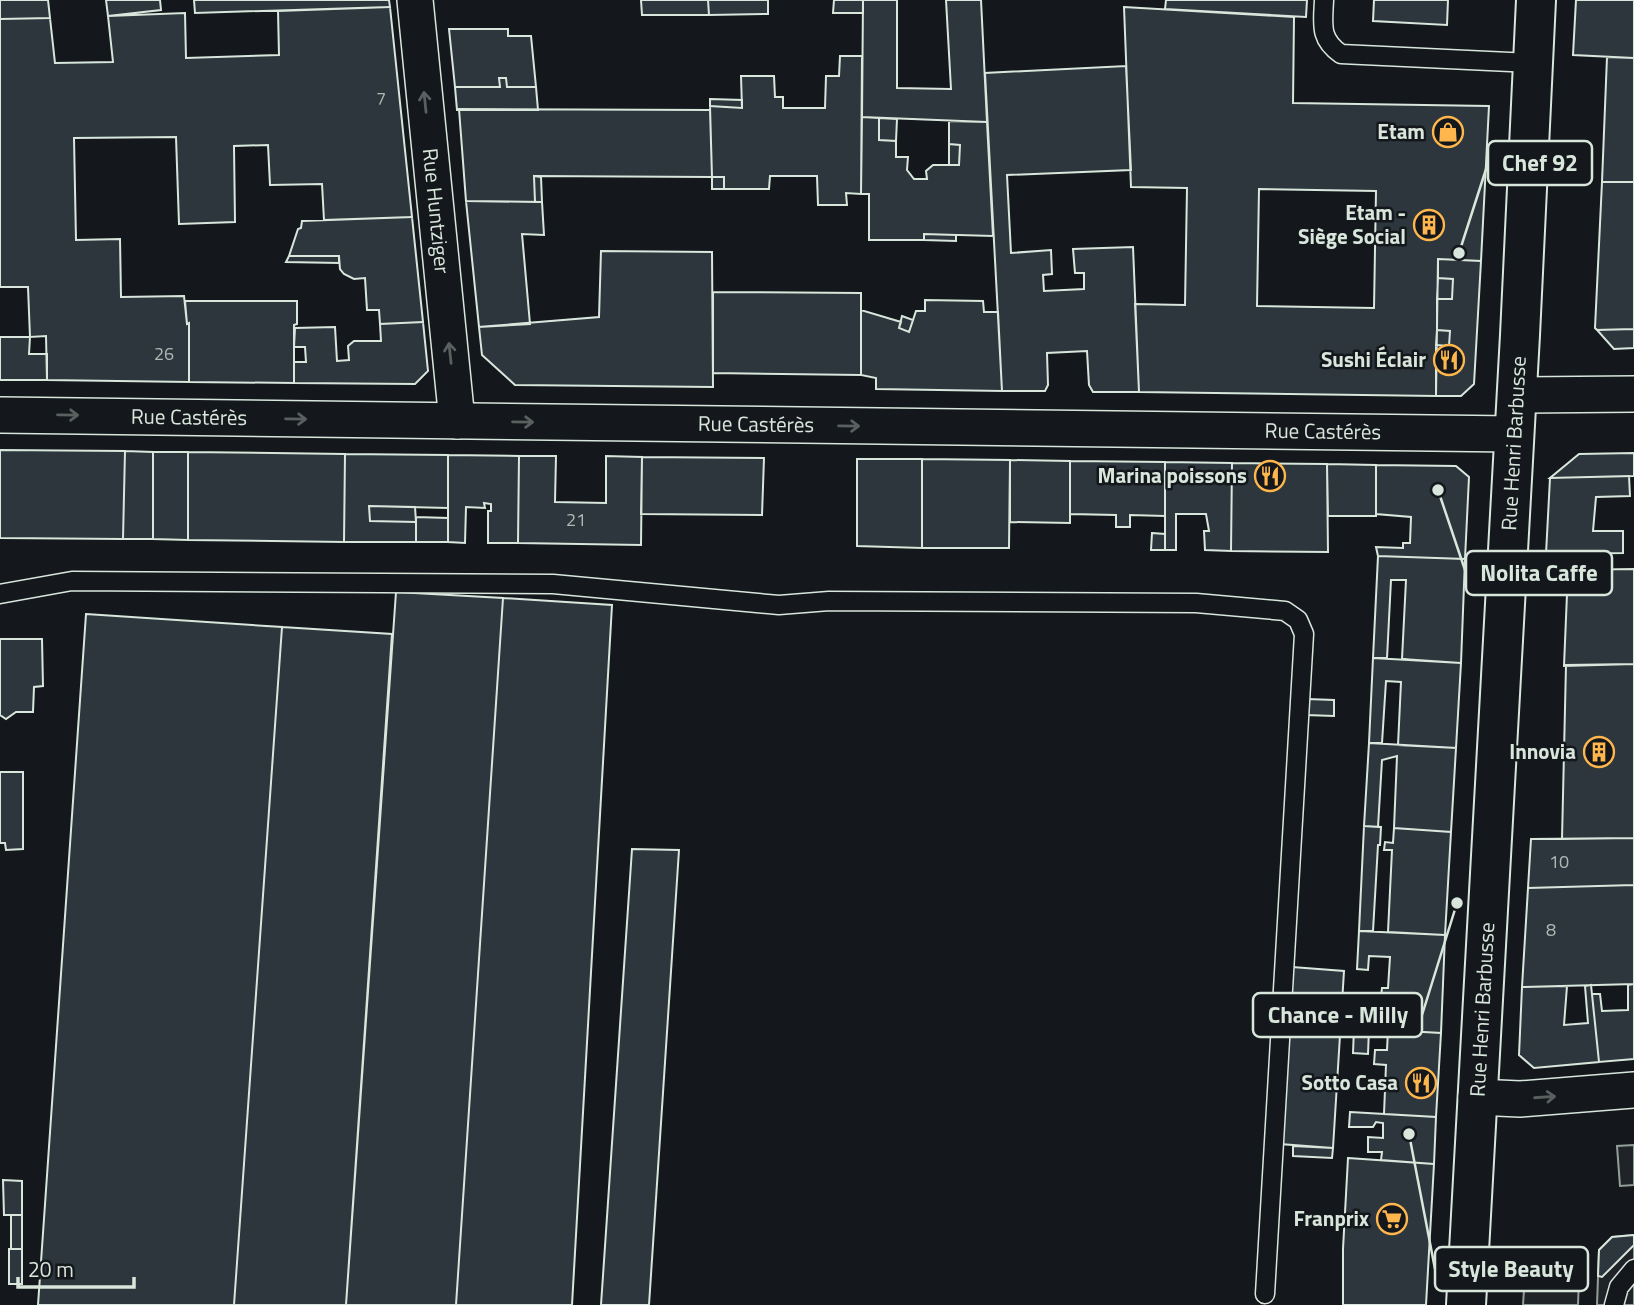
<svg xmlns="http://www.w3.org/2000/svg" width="1634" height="1305" font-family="'Titillium Web',sans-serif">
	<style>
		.green { fill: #202428; stroke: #939e99; stroke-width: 2 }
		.building { fill: #2c363c; stroke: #d8e6dc; stroke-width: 2; fill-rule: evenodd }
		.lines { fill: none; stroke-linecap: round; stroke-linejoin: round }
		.service-casing { stroke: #d8e6dc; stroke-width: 21 }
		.minor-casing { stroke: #d8e6dc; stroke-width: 38 }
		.tertiary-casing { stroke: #d8e6dc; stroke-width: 42 }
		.service { stroke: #14181c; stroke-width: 18 }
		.minor { stroke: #14181c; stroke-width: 35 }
		.tertiary { stroke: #14181c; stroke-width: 38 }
		.oneway { stroke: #59605f }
		.labels { text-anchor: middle; stroke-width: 5; stroke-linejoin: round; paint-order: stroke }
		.number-label { font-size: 18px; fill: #adbab4 }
		.poi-label { font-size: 21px; font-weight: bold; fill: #d8e6dc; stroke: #14181c; text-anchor: end }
		.street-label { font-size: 21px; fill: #d8e6dc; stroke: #14181c }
		.leader { fill: none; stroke: #d8e6dc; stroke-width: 2.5 }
		.callout-dot { fill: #d8e6dc; stroke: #14181c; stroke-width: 2.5 }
		.callout { fill: #14181c; stroke: #d8e6dc; stroke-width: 2.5 }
		.callout-label { font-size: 23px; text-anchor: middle; font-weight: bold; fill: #d8e6dc }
	</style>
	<rect width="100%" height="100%" fill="#14181c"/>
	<path class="green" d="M1634,1145V1185L1620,1186L1617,1146Z
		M1634,1235V1305H1597L1599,1250L1612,1237Z
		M1525,1275L1579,1278L1578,1305H1523Z"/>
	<path class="building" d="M0,0H48L50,18L0,19Z
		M106,0H160L161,10L108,16Z
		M194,0H389L390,7L195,13Z
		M641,0H708L709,15H642Z
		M708,0H768V14L709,15Z
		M834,0H863V13H833Z
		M863,0H897V88L951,89L946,0H981L987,122L862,117Z
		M1166,0H1307L1306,17L1165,9Z
		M1374,0H1448L1447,25L1373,21Z
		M1576,0H1634V58L1573,55Z
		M390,7L412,217L324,220L322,184L270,185L268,145L234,146L235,222L179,224L176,137L74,138L76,240L120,239L121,297L184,296L187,324L189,323V382L47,380L46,336L30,337L28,287H0V19L50,18L55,63L113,62L108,16L185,13L186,58L279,55L278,11Z
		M1124,7L1294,17L1293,103L1489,106L1481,261L1438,259L1436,396L1139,392L1135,304L1185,305L1187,188L1131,187ZM1259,189L1376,191L1374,308L1257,306Z
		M449,29H508V36H531L536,87H507L506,78H499L500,87H455Z
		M840,56H862L861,194L846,193L847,205H818L817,176H770L769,189H724V177H712L710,106L742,108L741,76H774L775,97H783V108H825L826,76H839Z
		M1607,57L1634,58V182H1602Z
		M1126,66L1131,170L1007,175L1011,253L1051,250L1052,274L1043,275L1044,291L1084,289V273H1075L1073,249L1133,247L1139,392H1093L1089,385L1087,351L1047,353L1048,385L1045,391H1002L985,73Z
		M499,78H506L507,87H536L538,110H457L455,87H500Z
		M710,99L742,100V108L710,106Z
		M459,109L710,110L712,177L534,176L535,202L466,201Z
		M862,117L879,118V140L896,141V157H908L907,170L914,179H927L926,171L933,165H959L960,145L949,144V121L987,122L993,236L924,234V240H869V194H861Z
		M879,118L897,119L896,141L879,140Z
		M949,144L960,145L959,165H949Z
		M534,176L541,177L542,202H535Z
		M712,177H724V189H712Z
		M1602,182H1634V329L1597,330L1595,328Z
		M466,201L542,202L544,235L522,234L530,324L479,327Z
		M412,217L423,322L380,324L379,310H367L365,278L354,279L344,274L340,269L339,256H289L298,229L301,228L302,221Z
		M924,234L956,235V241L924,240Z
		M601,251L712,252L713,387L515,385L482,355L479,327L599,317Z
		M289,256H339V263L286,262Z
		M1438,259L1481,261L1474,384L1461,396H1436V345L1449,346L1450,331L1437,330V299H1452L1453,279L1438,278Z
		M1438,278L1453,279L1452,299H1437Z
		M713,292L861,293V375L713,373Z
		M925,300L983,301L984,312H998L1002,391L876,389V378L861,375V310L901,322L899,328L909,332L916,311H925Z
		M185,301H297V324L294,325V383L189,382V323L187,324Z
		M902,316L913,320L909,332L899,328Z
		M423,322L428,371L415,384L294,383V362H306L305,347H294L295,328L335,327L337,361L349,360L348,346L354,341H381L380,324Z
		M1634,329V348L1614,349L1597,330Z
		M1437,330L1450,331L1449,346L1436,345Z
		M0,337H30L29,354H47V380H0Z
		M0,450L125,451L123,539L0,538Z
		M125,451L153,452V539H123Z
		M153,452H188V540L153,539Z
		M188,452L345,454L344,542L188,540Z
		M1634,453V476L1550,478L1579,454Z
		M345,454L448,455V508L369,506L370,521L416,522V542H344Z
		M448,455L519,456L518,543H488V511H491V504L484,503L485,508L466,507L465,543L448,542Z
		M519,456H556L555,502L606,503V456L642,457L641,545L518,543Z
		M642,457L764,458L762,515L641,514Z
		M857,459H922V548L857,546Z
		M922,459L1010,460L1009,548H922Z
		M1010,460L1070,461V523L1010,522Z
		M1070,461L1165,462V516L1130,515V527H1116V515L1070,514Z
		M1165,462L1232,463L1231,551L1205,550L1204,531H1209L1206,514H1176V550H1165Z
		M1232,463L1327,464L1328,552L1231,551Z
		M1327,464L1376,465V516H1328Z
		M1376,465L1456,466L1469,477L1465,559L1378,556L1376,547L1403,548V543H1410L1411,517L1376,514Z
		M1629,476L1630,496L1596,497L1593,531H1623V553L1546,554L1550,478Z
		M369,506L415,507L416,522L370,521Z
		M416,517L448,518V542H416Z
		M1152,533L1165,534V550H1151Z
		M1378,556L1465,559L1461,663L1402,659L1406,580H1391L1387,658H1373Z
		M1634,569V664L1564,666L1568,570Z
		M396,592L503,598L456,1305H346Z
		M503,598L612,605L572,1305H456Z
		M86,614L282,627L234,1305H38Z
		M282,627L392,634L346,1305H234Z
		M0,639H42L43,686L34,687L33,712H16L6,719L0,715Z
		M1373,658L1461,663L1456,748L1398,745L1401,682L1386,681L1382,743H1369Z
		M1634,664V838L1562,839L1566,665Z
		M1307,699L1334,700V716L1306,715Z
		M1369,743L1456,748L1451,832L1394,828L1397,756L1382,760L1378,827L1364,826Z
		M0,772H23V849L6,850L5,843H0Z
		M1364,826L1381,827L1380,845H1378L1373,931H1359Z
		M1394,828L1451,832L1445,935L1388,932L1392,850H1384L1385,842L1393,843Z
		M1634,838V885L1528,888L1531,839Z
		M632,849L679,850L649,1305H601Z
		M1634,885V984L1522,987L1528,888Z
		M1359,931L1445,935L1441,1033L1354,1028V1015L1375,1016L1376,1006L1387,1007V997L1381,996L1382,988H1388L1390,957L1369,956L1368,970L1357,969Z
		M1292,967L1344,971L1333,1148L1280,1144Z
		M1634,984V1059L1599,1062L1592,994H1600L1602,1011L1628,1010V985Z
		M1591,985L1599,1062L1534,1068L1519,1055L1522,987L1567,986L1564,1025L1588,1023L1585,986Z
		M1354,1028L1369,1029L1368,1054L1353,1053Z
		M1388,1030L1441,1033L1436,1117L1384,1114L1386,1065L1374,1064L1375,1050H1387Z
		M1350,1112L1436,1117L1434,1164L1381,1160L1382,1152H1368V1137L1383,1138V1123L1376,1122L1373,1127H1349Z
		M1293,1146L1333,1148L1332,1158L1293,1156Z
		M1348,1158L1434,1164L1426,1305H1343V1249Z
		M3,1180L22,1181V1215H4Z
		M11,1215H22V1249H11Z
		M1634,1235V1245L1602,1277L1598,1276L1599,1250L1612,1237Z
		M9,1249H22V1284H9Z"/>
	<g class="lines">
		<g class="service-casing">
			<path id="service" d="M1324,0C1323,24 1319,39 1341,54L1533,63
				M0,594L72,581L553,584L779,605L829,601L1196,603L1285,611L1298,620L1304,634L1265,1294
				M1614,1305L1619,1287L1634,1269"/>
		</g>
		<g class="minor-casing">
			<g id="minor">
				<path id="s1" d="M415,0L457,421"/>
				<path d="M1516,395L1634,394"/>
				<path id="s2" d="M0,415L1513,434"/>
				<path d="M1476,1097L1520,1099L1634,1090"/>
			</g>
		</g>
		<g class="tertiary-casing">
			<g id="tertiary">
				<path id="s3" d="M1466,1305L1520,335L1536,0"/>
			</g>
		</g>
		<use href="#service" class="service"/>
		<use href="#minor" class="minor"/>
		<use href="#tertiary" class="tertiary"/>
	</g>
	<defs><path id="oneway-shaft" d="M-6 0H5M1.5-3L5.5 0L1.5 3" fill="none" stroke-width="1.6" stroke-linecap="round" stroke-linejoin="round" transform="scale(1.75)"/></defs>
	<g class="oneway">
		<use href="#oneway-shaft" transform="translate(425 102) rotate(-96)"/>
		<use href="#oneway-shaft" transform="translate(450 353) rotate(-96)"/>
		<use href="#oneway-shaft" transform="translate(68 415) rotate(1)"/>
		<use href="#oneway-shaft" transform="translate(296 419) rotate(1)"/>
		<use href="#oneway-shaft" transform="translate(523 422) rotate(1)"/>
		<use href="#oneway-shaft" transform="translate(849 426) rotate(1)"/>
		<use href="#oneway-shaft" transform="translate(1545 1097) rotate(-4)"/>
	</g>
	<defs>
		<g id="shop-ring" transform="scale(1.575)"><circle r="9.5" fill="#14181c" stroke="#ffb74d" stroke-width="1.5"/><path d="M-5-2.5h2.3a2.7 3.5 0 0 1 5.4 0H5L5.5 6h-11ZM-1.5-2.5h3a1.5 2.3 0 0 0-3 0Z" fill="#ffb74d"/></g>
		<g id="building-ring" transform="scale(1.575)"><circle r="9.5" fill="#14181c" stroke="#ffb74d" stroke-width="1.5"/><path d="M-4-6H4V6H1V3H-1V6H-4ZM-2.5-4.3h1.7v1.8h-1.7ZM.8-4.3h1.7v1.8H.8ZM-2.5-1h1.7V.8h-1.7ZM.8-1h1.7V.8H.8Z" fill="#ffb74d"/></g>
		<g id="restaurant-ring" transform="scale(1.575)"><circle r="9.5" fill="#14181c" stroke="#ffb74d" stroke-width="1.5"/><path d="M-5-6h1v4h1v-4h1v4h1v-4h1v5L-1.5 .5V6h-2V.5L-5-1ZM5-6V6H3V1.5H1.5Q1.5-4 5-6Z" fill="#ffb74d"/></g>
		<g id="supermarket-ring" transform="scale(1.575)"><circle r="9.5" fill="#14181c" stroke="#ffb74d" stroke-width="1.5"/><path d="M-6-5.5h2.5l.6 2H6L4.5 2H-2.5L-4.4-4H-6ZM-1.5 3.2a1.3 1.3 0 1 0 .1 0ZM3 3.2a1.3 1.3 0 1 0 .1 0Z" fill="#ffb74d"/></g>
	</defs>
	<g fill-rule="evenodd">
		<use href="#shop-ring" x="1448" y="132"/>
		<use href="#building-ring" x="1429" y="225"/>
		<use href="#restaurant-ring" x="1449" y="360"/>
		<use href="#restaurant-ring" x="1270" y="476"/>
		<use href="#building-ring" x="1599" y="752"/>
		<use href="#restaurant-ring" x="1421" y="1083"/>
		<use href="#supermarket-ring" x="1392" y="1219"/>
	</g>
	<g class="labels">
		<g class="number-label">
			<text x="381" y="105">7</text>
			<text x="164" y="360">26</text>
			<text x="576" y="526">21</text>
			<text x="1559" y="868">10</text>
			<text x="1551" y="936">8</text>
		</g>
		<g class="poi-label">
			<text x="1425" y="139">Etam</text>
			<text x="1406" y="220">Etam -<tspan x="1406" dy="24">Siège Social</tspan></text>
			<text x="1426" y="367">Sushi Éclair</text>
			<text x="1247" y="483">Marina poissons</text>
			<text x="1576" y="759">Innovia</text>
			<text x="1398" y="1090">Sotto Casa</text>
			<text x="1369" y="1226">Franprix</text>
		</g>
		<g class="street-label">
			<text dy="7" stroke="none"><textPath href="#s1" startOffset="212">Rue Huntziger</textPath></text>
			<text dy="7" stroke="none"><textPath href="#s2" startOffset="189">Rue Castérès</textPath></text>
			<text dy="7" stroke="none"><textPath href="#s2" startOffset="756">Rue Castérès</textPath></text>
			<text dy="7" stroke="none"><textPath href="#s2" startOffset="1323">Rue Castérès</textPath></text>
			<text dy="7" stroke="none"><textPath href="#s3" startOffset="863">Rue Henri Barbusse</textPath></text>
			<text dy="7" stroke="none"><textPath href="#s3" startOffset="296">Rue Henri Barbusse</textPath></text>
		</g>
	</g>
	<path class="leader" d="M1459 253L1488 163M1438 490L1466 573M1457 903L1422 1015M1409 1134L1435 1269"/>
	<g class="callout-dot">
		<circle cx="1459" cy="253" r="7"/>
		<circle cx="1438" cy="490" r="7"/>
		<circle cx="1457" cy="903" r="7"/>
		<circle cx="1409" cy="1134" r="7"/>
	</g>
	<g class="callout">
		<rect x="1488" y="141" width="104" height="44" rx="7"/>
		<rect x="1466" y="551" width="146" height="44" rx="7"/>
		<rect x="1253" y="993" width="169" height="44" rx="7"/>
		<rect x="1435" y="1247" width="153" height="44" rx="7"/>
	</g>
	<g class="callout-label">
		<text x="1540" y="171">Chef 92</text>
		<text x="1539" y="581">Nolita Caffe</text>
		<text x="1338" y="1023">Chance - Milly</text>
		<text x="1511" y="1277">Style Beauty</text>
	</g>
	<path d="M18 1277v10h116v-10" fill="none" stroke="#d8e6dc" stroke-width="3.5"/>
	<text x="28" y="1277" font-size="21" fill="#d8e6dc" stroke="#14181c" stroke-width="5" paint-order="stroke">20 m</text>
</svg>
